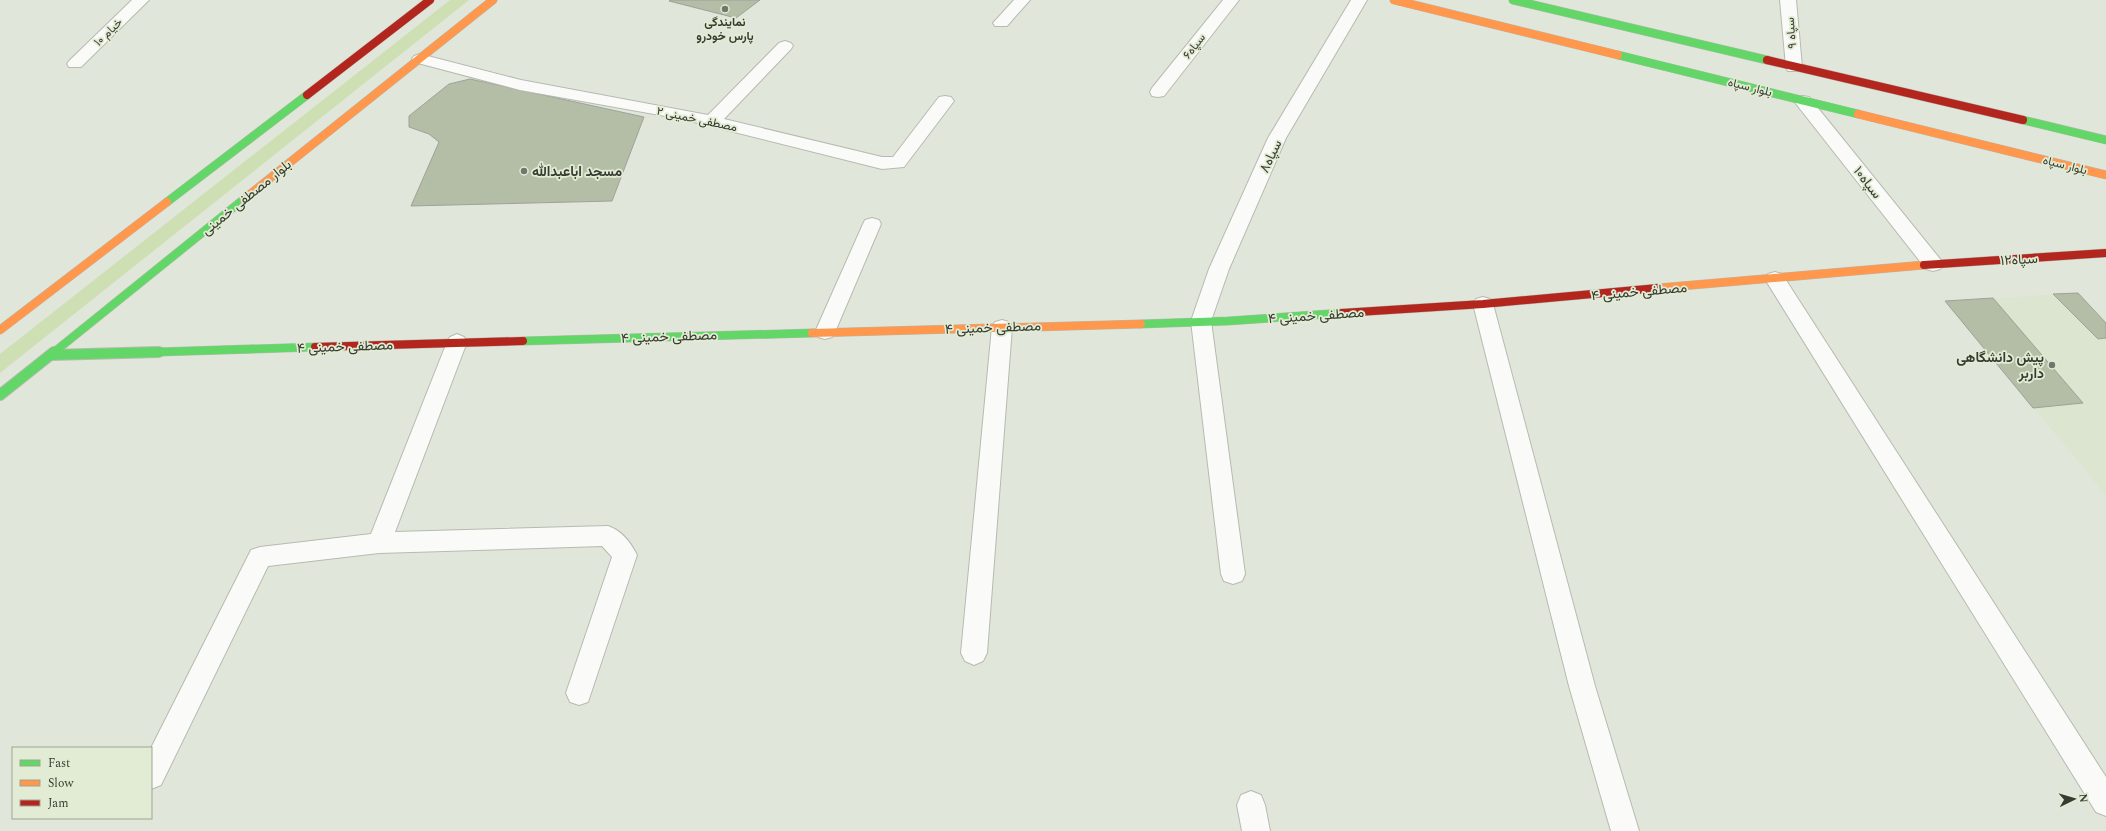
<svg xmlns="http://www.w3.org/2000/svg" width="2106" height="831" font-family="Spectral,Vazirmatn,serif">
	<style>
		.built { fill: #dce5cf }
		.green { fill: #cedfb4 }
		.building { fill: #b4bda6; stroke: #9ea299 }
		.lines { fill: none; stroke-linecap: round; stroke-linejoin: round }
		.street-casing { stroke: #b6bab0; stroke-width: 2 }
		.fast-far1-casing { stroke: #b6bab0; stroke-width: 9 }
		.fast-casing { stroke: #b6bab0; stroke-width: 12 }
		.slow-casing { stroke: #b6bab0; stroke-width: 9 }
		.jam-casing { stroke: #b6bab0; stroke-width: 9 }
		.street { fill: #fafbf9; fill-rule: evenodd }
		.fast-far1 { stroke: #63d668; stroke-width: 8 }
		.fast { stroke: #63d668; stroke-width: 10 }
		.slow { stroke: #ff974d; stroke-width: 8 }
		.jam { stroke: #b3261e; stroke-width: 8 }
		.poi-dot { fill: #72776d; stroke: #e2ecd4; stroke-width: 1.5 }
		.labels { text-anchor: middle; stroke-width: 3.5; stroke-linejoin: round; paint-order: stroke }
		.far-poi-label { font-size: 12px; font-weight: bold; fill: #373b32; stroke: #e2ecd4 }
		.far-street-label { font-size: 12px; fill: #373b32; stroke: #e2ecd4 }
		.street-label { font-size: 14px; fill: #373b32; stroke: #e2ecd4 }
		.poi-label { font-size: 14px; font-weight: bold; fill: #373b32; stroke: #e2ecd4; text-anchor: start }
	</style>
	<rect width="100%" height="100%" fill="#e1e6da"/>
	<path class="built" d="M2078,293L2106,323V495L1945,301Z"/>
	<path class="green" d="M450,0H469L0,373V354Z"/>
	<path class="building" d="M671,0H760L736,18L669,1Z
		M470,79L644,117L612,201L411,206L439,142L429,134L409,127V116L449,84Z
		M2078,293L2106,323V338L2098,339L2053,294Z
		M1993,298L2083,403L2033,408L1945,301Z"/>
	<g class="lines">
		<g class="street-casing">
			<path id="street" d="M132,0H149L81,67H69L67,64L69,61Z
				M1014,0H1030L1007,26H995L993,23Z
				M1223,0H1239L1164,96L1158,97L1152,96L1150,92L1152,88Z
				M1351,0H1367L1286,138L1229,269L1211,321L1245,574L1242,581L1233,584L1224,581L1221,574L1191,321L1209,269L1268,138Z
				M1780,0H1796L1802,67L1800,71H1788L1786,67Z
				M785,41L791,43L793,46L791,49L724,119L882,157H893L939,97L945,96L951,97L954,101L904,167L882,169L682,119L520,90L414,62L412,59L414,56L420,54L521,80L708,115L779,43Z
				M1803,96L1809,97L1940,259L1943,264L1940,269L1933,271L1926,269L1797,105L1794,101L1797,97Z
				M872,218L879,220L881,224L835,332L832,337L825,339L818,337L815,332L863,224L865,220Z
				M1775,272L1782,274L2106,777V816L2096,812L1768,284L1765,279L1768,274Z
				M1483,297L1490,299L1493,304L1595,686L1639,831H1611L1569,686L1473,304L1476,299Z
				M1002,320L1009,322L1012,327L987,653L983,661L974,665L965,661L961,653L992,327L995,322Z
				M457,334L464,337L467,342L395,532L608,526C621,530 631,543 637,555L588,702L579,705L570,702L566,693L612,557L602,546L379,553L268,566L161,785L151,789V748L251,550L260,547L371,534L447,342L450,337Z
				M1251,791L1261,795L1265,805L1270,831H1242L1237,805L1241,795Z"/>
		</g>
		<g class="fast-far1-casing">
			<path id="fast-far1" d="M1513,0L1767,60
				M1618,55L1858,114
				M2023,120L2106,140
				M167,202L307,95
				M1141,324L1228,321L1342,313
				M523,341L812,333
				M53,353L244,199
				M126,353L315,347"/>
		</g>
		<g class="fast-casing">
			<path id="fast" d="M51,355L159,352
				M0,395L54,352"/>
		</g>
		<g class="slow-casing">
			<path id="slow" d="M1394,0L1618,55
				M1858,114L2106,175
				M244,199L493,0
				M1658,288L1924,265
				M0,330L167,202
				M812,333L1141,324"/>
		</g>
		<g class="jam-casing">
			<path id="jam" d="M1767,60L2023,120
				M307,95L430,0
				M1924,265L2106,253
				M1342,313L1483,304L1658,288
				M315,347L523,341"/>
		</g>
		<use href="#street" class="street"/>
		<use href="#fast-far1" class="fast-far1"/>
		<use href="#fast" class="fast"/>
		<use href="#slow" class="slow"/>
		<use href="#jam" class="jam"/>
	</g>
	<g class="poi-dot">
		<circle cx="725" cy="9" r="4"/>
		<circle cx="524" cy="171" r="4"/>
		<circle cx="2052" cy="365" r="4"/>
	</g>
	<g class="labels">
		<g class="far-poi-label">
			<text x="725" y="26">نمایندگی<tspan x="725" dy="14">پارس خودرو</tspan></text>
		</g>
		<g class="far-street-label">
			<text transform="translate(108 32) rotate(-44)" y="4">خیام ۱۰</text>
			<text transform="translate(1791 33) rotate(-95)" y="4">سپاه ۹</text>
			<text transform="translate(1194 46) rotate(-52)" y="4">سپاه۶</text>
			<text transform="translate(1750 87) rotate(14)" y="4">بلوار سپاه</text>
			<text transform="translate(697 119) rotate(12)" y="4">مصطفی خمینی ۲</text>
			<text transform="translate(2065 165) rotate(14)" y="4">بلوار سپاه</text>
		</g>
		<g class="street-label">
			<text transform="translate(1270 156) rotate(-65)" y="5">سپاه۸</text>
			<text transform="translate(1868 182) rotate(52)" y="5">سپاه۱۰</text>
			<text transform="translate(246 197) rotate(-39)" y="5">بلوار مصطفی خمینی</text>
			<text transform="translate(2019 259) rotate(-3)" y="5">سپاه۱۲</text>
			<text transform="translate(1639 291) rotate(-5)" y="5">مصطفی خمینی ۴</text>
			<text transform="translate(1316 315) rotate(-4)" y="5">مصطفی خمینی ۴</text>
			<text transform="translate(993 327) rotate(-2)" y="5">مصطفی خمینی ۴</text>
			<text transform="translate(669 336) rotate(-2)" y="5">مصطفی خمینی ۴</text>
			<text transform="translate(345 346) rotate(-2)" y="5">مصطفی خمینی ۴</text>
		</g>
		<g class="poi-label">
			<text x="532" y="176">مسجد اباعبدالله</text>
			<text x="2044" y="362" text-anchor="end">پیش دانشگاهی<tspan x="2044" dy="16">داربر</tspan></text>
		</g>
	</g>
	<rect x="12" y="747" width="140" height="72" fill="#e2ecd4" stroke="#9ea593"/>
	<rect x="20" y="760" width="20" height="6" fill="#63d668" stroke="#9ea593"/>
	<text x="48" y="767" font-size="12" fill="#373b32">Fast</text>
	<rect x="20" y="780" width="20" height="6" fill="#ff974d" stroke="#9ea593"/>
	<text x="48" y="787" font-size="12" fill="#373b32">Slow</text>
	<rect x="20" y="800" width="20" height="6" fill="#b3261e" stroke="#9ea593"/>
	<text x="48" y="807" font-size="12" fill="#373b32">Jam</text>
	<g transform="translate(2074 799) rotate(85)" stroke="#e2ecd4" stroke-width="3" paint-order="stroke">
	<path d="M0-3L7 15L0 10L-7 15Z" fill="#373b32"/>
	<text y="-6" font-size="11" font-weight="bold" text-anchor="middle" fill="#373b32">N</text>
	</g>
</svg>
